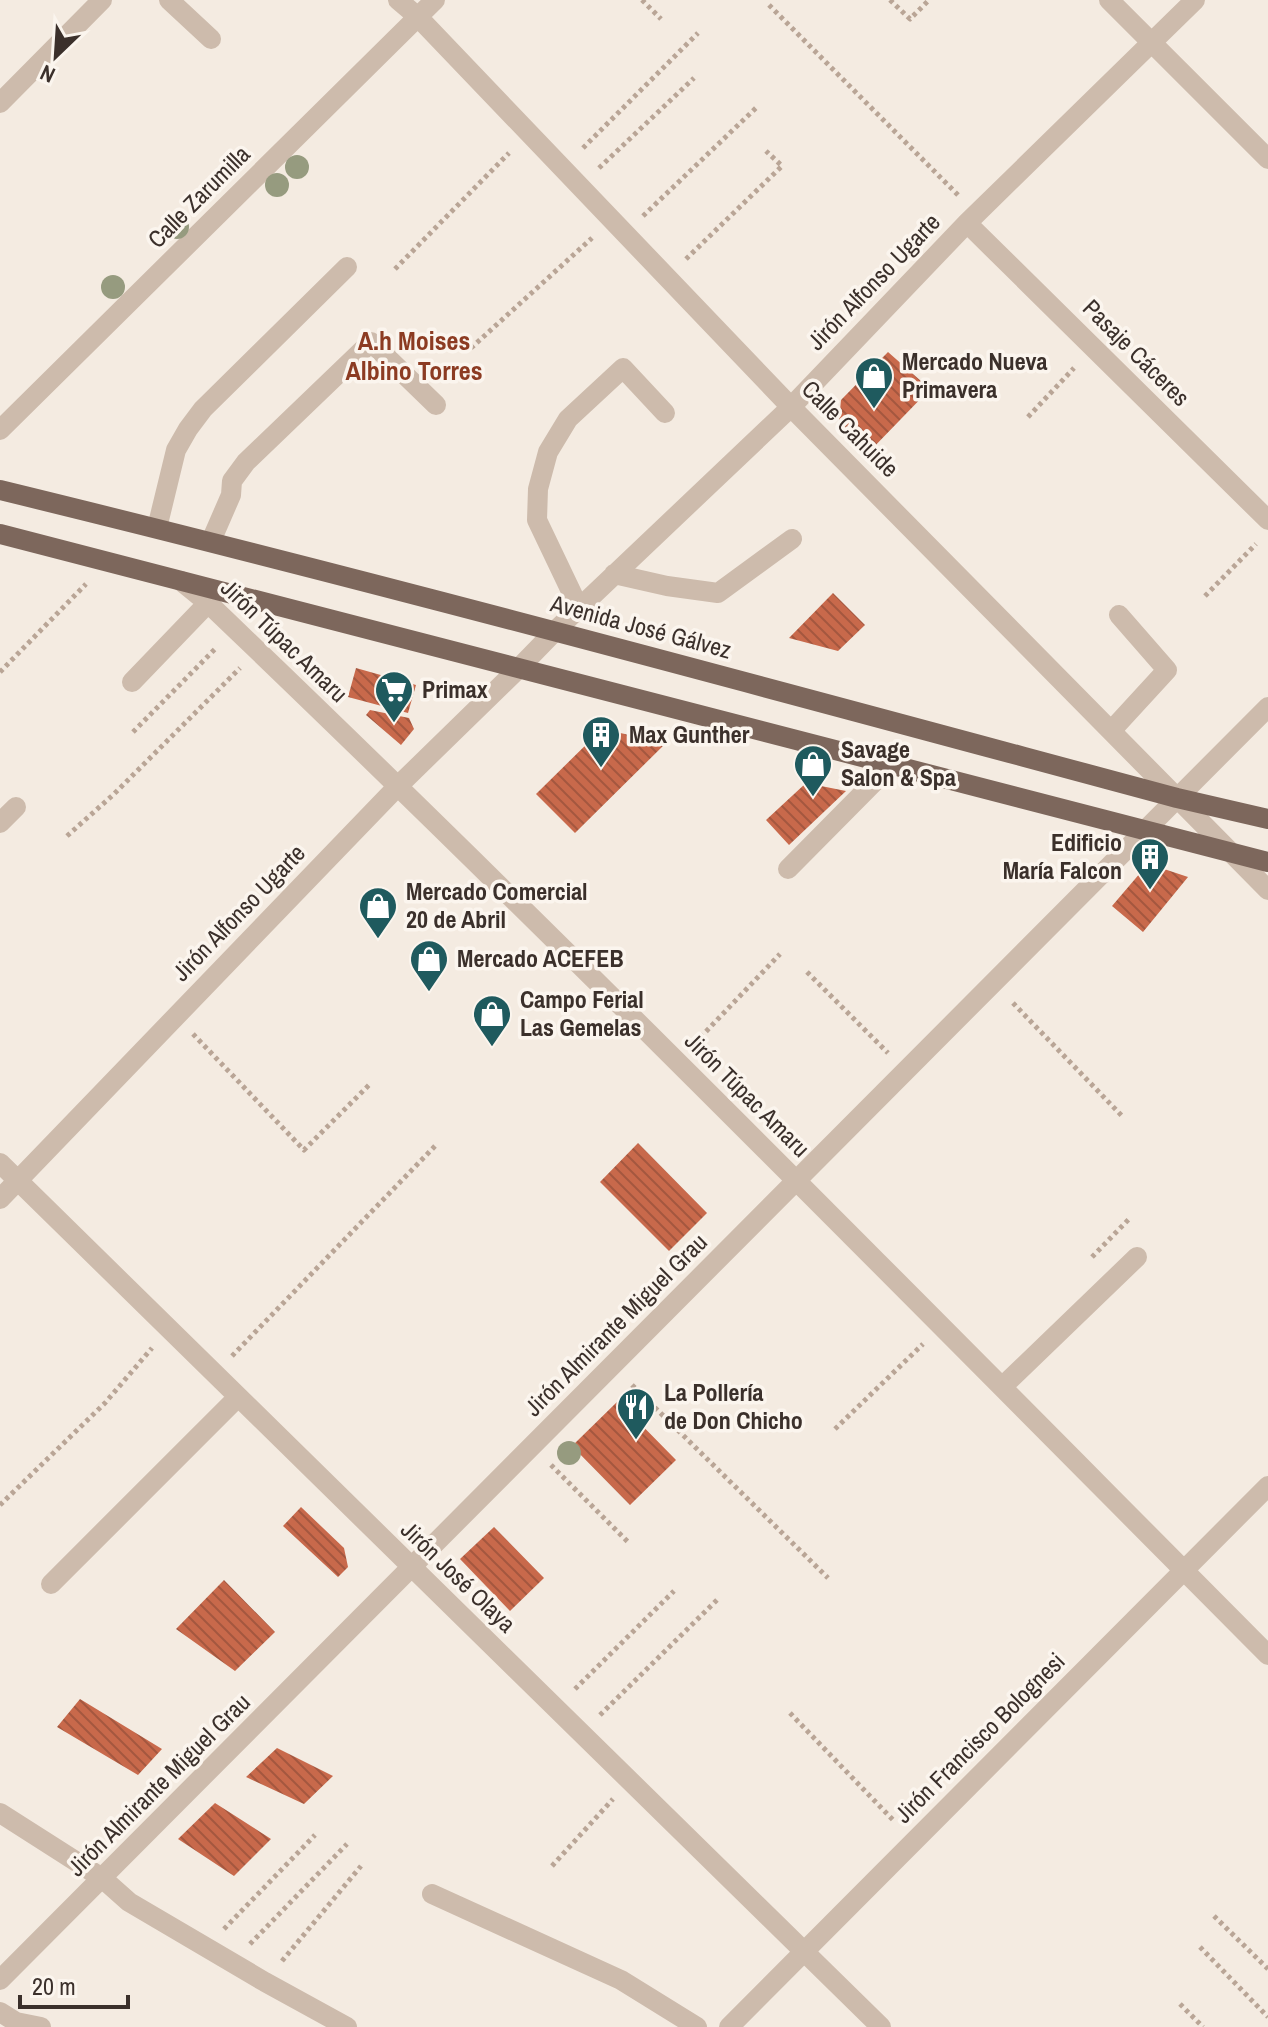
<svg xmlns="http://www.w3.org/2000/svg" width="1268" height="2027" font-family="'Archivo Narrow',sans-serif">
	<style>
		.building { fill: url(#building-back-hatch) }
		.lines { fill: none; stroke-linecap: round; stroke-linejoin: round }
		.path { stroke: #b9a596; stroke-width: 5; stroke-dasharray: 4 4; stroke-linecap: butt }
		.minor { stroke: #cdbbac; stroke-width: 20 }
		.major { stroke: #7d675c; stroke-width: 20 }
		.tree { fill: #969b7f }
		.labels { text-anchor: middle; stroke-width: 7; stroke-linejoin: round; paint-order: stroke }
		.street-label { font-size: 24px; fill: #3b302b; stroke: #fbf5ee }
		.poi-label { font-size: 24px; font-weight: bold; fill: #3b302b; stroke: #fbf5ee; text-anchor: start }
		.neighbourhood-label { font-size: 26px; font-weight: bold; fill: #8c3b22; stroke: #fbf5ee }
	</style>
	<defs>
		<pattern id="building-back-hatch" width="6" height="6" patternUnits="userSpaceOnUse" patternTransform="scale(2)"><rect width="6" height="6" fill="#c8694b"/><path d="M-1 5l2 2M0 0l6 6M5-1l2 2" fill="none" stroke="#a4573f"/></pattern>
	</defs>
	<rect width="100%" height="100%" fill="#f4ebe1"/>
	<path class="building" d="M888,352L930,389L869,452L839,421L841,400Z
		M833,593L865,625L838,651L789,638Z
		M356,668L416,685L408,713L348,697Z
		M370,710L409,718L414,729L401,745L366,715Z
		M602,729L666,743L575,833L536,794Z
		M806,783L846,791L789,845L766,820Z
		M1164,869L1188,877L1143,932L1112,906L1141,872Z
		M638,1143L707,1213L669,1251L600,1182Z
		M618,1401L676,1460L630,1505L572,1446Z
		M301,1507L344,1548L348,1567L338,1577L283,1526Z
		M494,1527L544,1578L510,1611L460,1559Z
		M224,1580L275,1632L235,1671L176,1629Z
		M80,1699L162,1749L138,1775L57,1727Z
		M277,1748L333,1776L304,1804L246,1777Z
		M215,1803L271,1839L234,1876L178,1839Z"/>
	<g class="lines">
		<path class="path" d="M642,0L661,19
			M890,0L910,19L929,0
			M769,5L958,195
			M583,148L698,33
			M599,168L694,78
			M643,216L758,106
			M686,259L782,166L766,151
			M395,269L509,153
			M471,348L592,238
			M1028,417L1074,368
			M1205,596L1256,544
			M0,672L86,584
			M133,732L217,647
			M67,836L114,794L240,668
			M807,972L888,1053
			M1013,1003L1123,1117
			M193,1034L304,1150L371,1083
			M695,1043L780,954
			M1092,1257L1130,1218
			M232,1356L437,1144
			M632,1385L828,1578
			M835,1429L923,1344
			M551,1465L630,1544
			M0,1505L105,1403L152,1348
			M575,1689L674,1591
			M790,1713L894,1821
			M600,1715L719,1598
			M552,1866L613,1799
			M1214,1916L1268,1969
			M224,1929L315,1835
			M250,1944L347,1844
			M1200,1947L1268,2017
			M282,1961L361,1866
			M1180,2004L1203,2027"/>
		<path class="minor" d="M169,0L211,39
			M398,0L418,17L791,407L1268,890
			M1109,0L1268,159
			M0,103L102,0
			M967,223L1268,520
			M0,430L435,0
			M157,528L176,450L188,429L203,409L347,267
			M211,541L231,495L232,481L246,462L371,342L436,405
			M614,574L667,586L718,593L792,539
			M181,581L208,603C568,947 917,1302 1268,1655
			M579,608L537,520L538,489L548,452L568,419L623,368L665,413
			M132,682L208,603
			M1111,731L1167,670L1119,615
			M0,823L16,807
			M788,869L892,764
			M0,1163L881,2027
			M0,1199L398,786L519,668L555,631L791,407L967,223L1195,0
			M1002,1387L1137,1257
			M51,1584L238,1397
			M0,1813L102,1878L129,1902L265,1982L347,2027
			M432,1894L621,1980L697,2027
			M0,1980L1268,707
			M0,2012L16,2022L41,2027
			M729,2027L1268,1486"/>
		<path class="major" d="M0,490C394,586 786,693 1177,798L1268,819
			M0,534L1268,862"/>
	</g>
	<g class="tree">
		<circle cx="297" cy="167" r="12"/>
		<circle cx="277" cy="185" r="12"/>
		<circle cx="177" cy="227" r="12"/>
		<circle cx="113" cy="287" r="12"/>
		<circle cx="569" cy="1453" r="12"/>
	</g>
	<defs>
		<g id="shop-pin" transform="scale(2)"><path d="M0 17L-7.5 6A9.5 9.5 0 1 1 7.5 6Z" fill="#1f5a5e" stroke="#fbf5ee"/><path d="M-5-2.5h2.3a2.7 3.5 0 0 1 5.4 0H5L5.5 6h-11ZM-1.5-2.5h3a1.5 2.3 0 0 0-3 0Z" fill="#fff"/></g>
		<g id="supermarket-pin" transform="scale(2)"><path d="M0 17L-7.5 6A9.5 9.5 0 1 1 7.5 6Z" fill="#1f5a5e" stroke="#fbf5ee"/><path d="M-6-5.5h2.5l.6 2H6L4.5 2H-2.5L-4.4-4H-6ZM-1.5 3.2a1.3 1.3 0 1 0 .1 0ZM3 3.2a1.3 1.3 0 1 0 .1 0Z" fill="#fff"/></g>
		<g id="building-pin" transform="scale(2)"><path d="M0 17L-7.5 6A9.5 9.5 0 1 1 7.5 6Z" fill="#1f5a5e" stroke="#fbf5ee"/><path d="M-4-6H4V6H1V3H-1V6H-4ZM-2.5-4.3h1.7v1.8h-1.7ZM.8-4.3h1.7v1.8H.8ZM-2.5-1h1.7V.8h-1.7ZM.8-1h1.7V.8H.8Z" fill="#fff"/></g>
		<g id="restaurant-pin" transform="scale(2)"><path d="M0 17L-7.5 6A9.5 9.5 0 1 1 7.5 6Z" fill="#1f5a5e" stroke="#fbf5ee"/><path d="M-5-6h1v4h1v-4h1v4h1v-4h1v5L-1.5 .5V6h-2V.5L-5-1ZM5-6V6H3V1.5H1.5Q1.5-4 5-6Z" fill="#fff"/></g>
	</defs>
	<g fill-rule="evenodd">
		<use href="#shop-pin" x="874" y="376"/>
		<use href="#supermarket-pin" x="394" y="690"/>
		<use href="#building-pin" x="601" y="735"/>
		<use href="#shop-pin" x="813" y="764"/>
		<use href="#building-pin" x="1150" y="857"/>
		<use href="#shop-pin" x="378" y="906"/>
		<use href="#shop-pin" x="429" y="959"/>
		<use href="#shop-pin" x="492" y="1014"/>
		<use href="#restaurant-pin" x="636" y="1407"/>
	</g>
	<g class="labels">
		<g class="street-label">
			<text transform="translate(199 197) rotate(-45)" y="8">Calle Zarumilla</text>
			<text transform="translate(874 282) rotate(-46)" y="8">Jirón Alfonso Ugarte</text>
			<text transform="translate(1136 353) rotate(45)" y="8">Pasaje Cáceres</text>
			<text transform="translate(850 429) rotate(45)" y="8">Calle Cahuide</text>
			<text transform="translate(641 627) rotate(15)" y="8">Avenida José Gálvez</text>
			<text transform="translate(284 641) rotate(44)" y="8">Jirón Túpac Amaru</text>
			<text transform="translate(239 913) rotate(-46)" y="8">Jirón Alfonso Ugarte</text>
			<text transform="translate(747 1095) rotate(45)" y="8">Jirón Túpac Amaru</text>
			<text transform="translate(616 1325) rotate(-45)" y="8">Jirón Almirante Miguel Grau</text>
			<text transform="translate(458 1577) rotate(44)" y="8">Jirón José Olaya</text>
			<text transform="translate(980 1738) rotate(-45)" y="8">Jirón Francisco Bolognesi</text>
			<text transform="translate(159 1785) rotate(-45)" y="8">Jirón Almirante Miguel Grau</text>
		</g>
		<g class="poi-label">
			<text x="902" y="370">Mercado Nueva<tspan x="902" dy="28">Primavera</tspan></text>
			<text x="422" y="698">Primax</text>
			<text x="629" y="743">Max Gunther</text>
			<text x="841" y="758">Savage<tspan x="841" dy="28">Salon &amp; Spa</tspan></text>
			<text x="1122" y="851" text-anchor="end">Edificio<tspan x="1122" dy="28">María Falcon</tspan></text>
			<text x="406" y="900">Mercado Comercial<tspan x="406" dy="28">20 de Abril</tspan></text>
			<text x="457" y="967">Mercado ACEFEB</text>
			<text x="520" y="1008">Campo Ferial<tspan x="520" dy="28">Las Gemelas</tspan></text>
			<text x="664" y="1401">La Pollería<tspan x="664" dy="28">de Don Chicho</tspan></text>
		</g>
		<g class="neighbourhood-label">
			<text x="414" y="350">A.h Moises<tspan x="414" dy="30">Albino Torres</tspan></text>
		</g>
	</g>
	<g transform="translate(56 56) rotate(205)" stroke="#fbf5ee" stroke-width="6" paint-order="stroke">
	<path d="M0-6L14 30L0 20L-14 30Z" fill="#3b302b"/>
	<text y="-12" font-size="22" font-weight="bold" text-anchor="middle" fill="#3b302b">N</text>
	</g>
	<path d="M20 1995v12h108v-12" fill="none" stroke="#3b302b" stroke-width="4"/>
	<text x="32" y="1995" font-size="24" fill="#3b302b" stroke="#fbf5ee" stroke-width="6" paint-order="stroke">20 m</text>
</svg>
